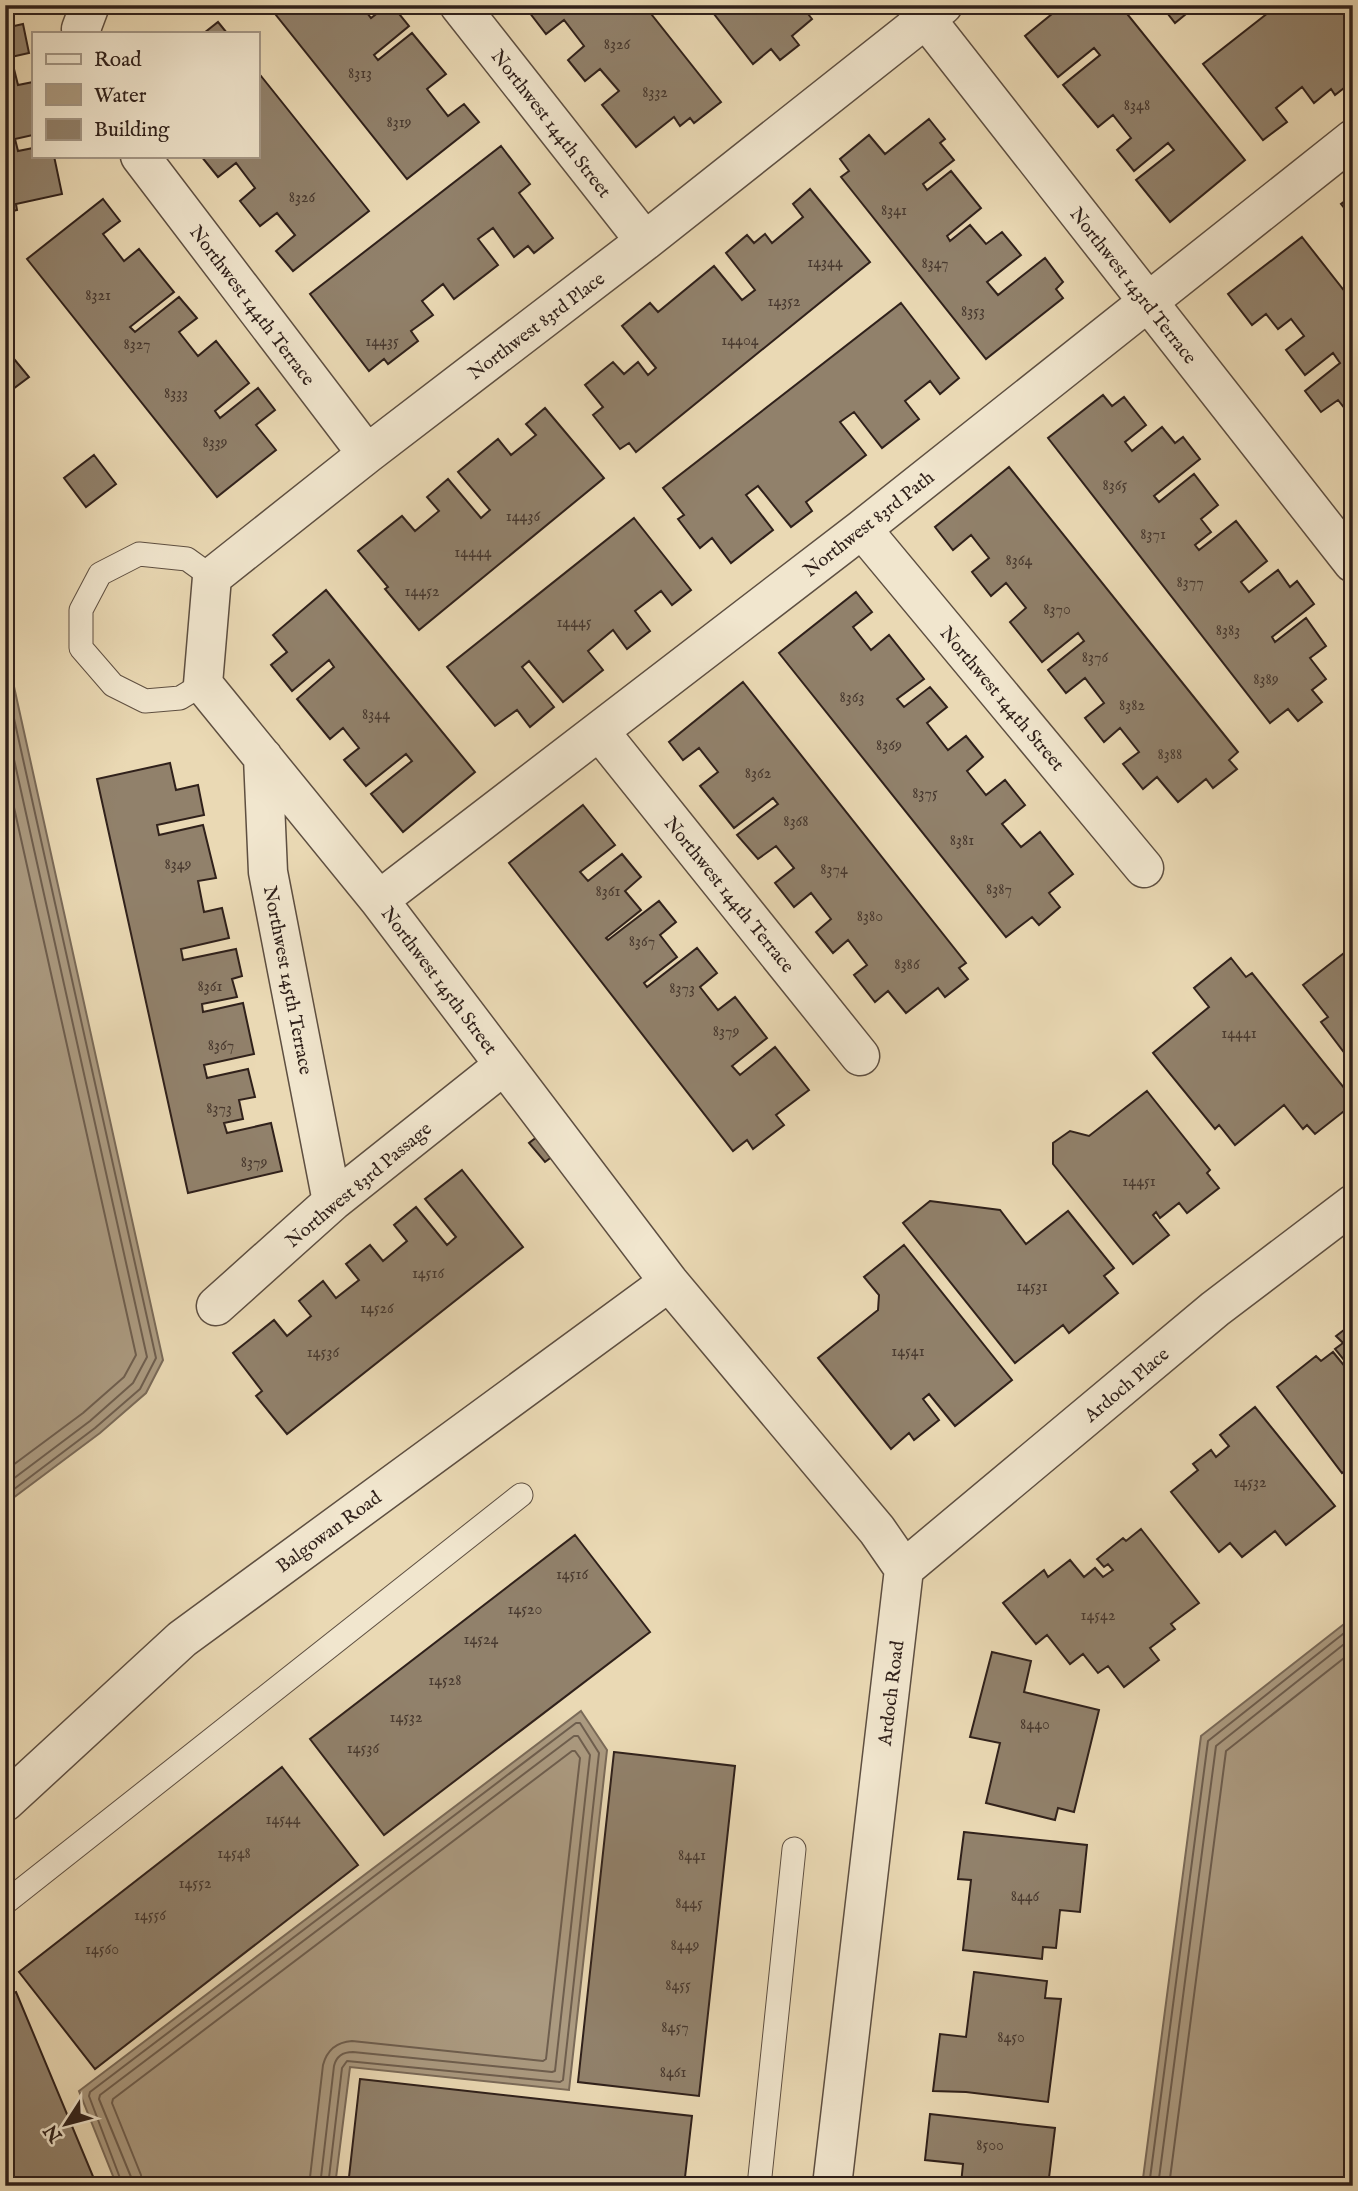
<svg xmlns="http://www.w3.org/2000/svg" width="1358" height="2191" font-family="'IM FELL English',serif">
	<style>
		.water { fill: #ab9a80; stroke: #7a6a58; stroke-width: 2 }
		.lines { fill: none; stroke-linecap: round; stroke-linejoin: round }
		.shore { stroke: #6e5e4e; stroke-width: 2 }
		.building { fill: #91816b; stroke: #30211b; stroke-width: 2 }
		.service-casing { stroke: #5e4f41; stroke-width: 25 }
		.minor-casing { stroke: #5e4f41; stroke-width: 41 }
		.service { stroke: #f1e6ce; stroke-width: 23 }
		.minor { stroke: #f1e6ce; stroke-width: 38 }
		.labels { text-anchor: middle; stroke-width: 5; stroke-linejoin: round; paint-order: stroke }
		.number-label { font-size: 16px; fill: #48392f }
		.street-label { font-size: 19px; fill: #30211b; stroke: #f1e6ce }
	</style>
	<rect width="100%" height="100%" fill="#ead9b4"/>
	<filter id="stains"><feTurbulence type="fractalNoise" baseFrequency=".00286" numOctaves="4"/><feColorMatrix values="0 0 0 0 .2 0 0 0 0 .09 0 0 0 0 .02 0 0 0 .5 -.17"/></filter>
	<radialGradient id="worn" r=".72"><stop offset=".6" stop-color="#630" stop-opacity="0"/><stop offset="1" stop-color="#630" stop-opacity=".3"/></radialGradient>
	<path class="water" d="M5,646L163,1360L146,1393L100,1433L5,1504Z
		M1353,1617V2186H1142L1201,1736Z
		M581,1711L607,1750L569,2090L350,2067L335,2186H117L79,2091Z"/>
	<g class="lines">
		<path class="shore" d="M5,678L156,1358L140,1389L95,1428L5,1496
			M5,719L147,1357L133,1383L90,1421L5,1485
			M5,767L136,1355L124,1377L83,1413L5,1471
			M123,2186L89,2096L90,2092L576,1723H580L599,1753L563,2080L560,2082L347,2061L342,2068L328,2186
			M132,2186L131,2177L99,2099L100,2095L574,1736H578L590,1755L555,2071L552,2072L353,2052C343,2052 336,2057 334,2066L320,2186
			M142,2186L141,2175L112,2103L113,2099L572,1751H575L580,1758L546,2059L543,2061L352,2041C337,2042 327,2050 323,2065L309,2186
			M1149,2186L1208,1741L1353,1626
			M1158,2186L1216,1746L1353,1637
			M1169,2186L1226,1751L1353,1651"/>
	</g>
	<path class="building" d="M268,5H361L371,18L388,5H392L409,26L374,55L378,60L412,33L446,74L427,89L448,116L464,104L479,122L407,179Z
		M538,5H644L721,102L694,123L690,118L680,126L674,117L636,147L602,105L619,91L600,69L585,81L568,60L584,46L564,20L546,34L529,12Z
		M707,5H801L812,19L792,36L799,45L780,60L771,49L753,64Z
		M1063,5H1120L1245,160L1170,222L1136,180L1174,150L1168,143L1134,171L1117,150L1131,138L1113,115L1098,127L1063,85L1100,55L1094,48L1058,77L1025,36Z
		M1161,5H1197L1175,23Z
		M1278,5H1353V81L1335,95L1331,89L1314,103L1302,87L1276,108L1287,122L1263,140L1203,64Z
		M218,22L227,33H204Z
		M23,24L29,53L11,57L18,85L33,82V135L15,139L18,151L33,148V156H54L62,194L16,204L17,210L5,213V28Z
		M257,71L369,211L293,271L276,251L295,235L277,213L260,226L240,201L255,188L236,163L218,177L201,156H257Z
		M929,119L945,139L940,143L954,160L923,184L927,190L951,171L981,208L947,236L950,241L970,225L986,244L1002,232L1021,255L987,282L998,295L1045,258L1063,282L1056,289L1063,298L986,359L841,177L849,171L840,159L869,135L885,154Z
		M501,146L530,184L519,193L553,238L534,253L528,246L514,257L493,228L478,239L498,265L454,299L443,284L422,301L433,315L411,331L418,341L388,364L384,359L369,371L310,294Z
		M810,189L870,262L636,452L629,443L620,449L593,415L603,407L585,385L613,362L624,374L638,362L648,375L656,368L622,326L650,303L658,312L714,266L742,300L755,290L726,253L747,235L754,243L765,234L772,243L803,217L793,204Z
		M1353,195V219L1341,204Z
		M103,199L120,221L103,234L124,261L139,249L174,292L130,327L135,332L179,297L197,318L179,332L198,356L216,341L249,383L215,411L220,418L258,388L275,410L256,425L276,450L217,497L27,259Z
		M1302,237L1353,302V419L1338,400L1321,412L1305,391L1340,363L1333,353L1305,375L1286,350L1304,336L1291,319L1278,329L1266,314L1252,325L1228,294Z
		M901,303L959,378L940,394L930,381L905,401L919,419L882,448L854,412L840,422L866,455L806,502L812,511L791,527L758,486L746,495L773,530L731,563L712,538L700,548L678,519L684,515L663,488Z
		M5,348L29,377L5,395Z
		M1103,395L1112,406L1124,397L1146,425L1125,442L1132,451L1162,427L1175,443L1183,437L1200,459L1154,496L1159,502L1194,474L1218,505L1201,519L1211,532L1195,545L1199,550L1236,521L1267,561L1241,582L1249,592L1278,570L1290,587L1297,581L1314,604L1272,637L1275,642L1306,618L1326,646L1310,658L1326,679L1312,690L1322,702L1298,721L1288,709L1270,723L1048,438Z
		M545,408L604,478L419,630L385,589L388,587L358,551L402,516L415,531L439,511L427,497L448,479L481,518L490,510L458,472L498,439L511,455L536,435L526,424Z
		M94,455L116,484L86,507L64,478Z
		M1009,467L1238,752L1229,760L1237,769L1213,788L1206,779L1178,802L1157,777L1143,789L1123,764L1139,752L1120,728L1104,742L1085,718L1104,703L1085,678L1066,693L1048,670L1084,641L1078,633L1042,662L1010,622L1026,608L1006,583L991,596L972,572L989,558L971,535L953,550L935,527Z
		M634,518L691,590L672,605L661,591L635,611L650,631L627,649L613,630L588,651L603,670L563,702L529,661L522,667L554,707L530,727L517,710L495,726L447,667Z
		M326,590L475,772L403,832L371,794L412,761L406,754L366,786L344,760L359,748L343,728L330,739L297,699L334,667L329,660L292,691L271,665L287,652L273,635Z
		M856,592L872,612L853,627L871,650L889,635L924,679L897,699L904,707L930,687L947,707L927,723L948,750L966,736L983,757L967,771L986,795L1005,780L1025,805L1002,824L1021,847L1040,832L1073,874L1049,893L1060,907L1039,925L1032,917L1006,937L779,653Z
		M743,682L966,963L959,968L968,979L945,997L938,988L906,1013L888,991L875,1002L854,975L867,965L848,940L833,953L816,932L831,919L811,893L794,907L775,883L794,868L776,846L758,859L737,835L778,804L773,798L734,828L700,786L718,772L699,748L683,760L669,742Z
		M170,763L176,790L198,785L204,815L157,825L159,835L203,825L216,878L198,881L204,912L222,908L229,938L181,949L183,960L236,949L242,976L232,979L237,997L202,1004L203,1012L243,1003L254,1054L204,1065L207,1078L248,1069L255,1097L239,1100L243,1119L224,1123L227,1133L271,1123L282,1171L188,1193L97,779Z
		M583,805L615,845L580,872L588,881L622,854L641,877L625,891L641,910L606,938L608,940L659,901L676,922L660,935L677,957L644,983L647,987L697,948L717,973L700,987L718,1010L735,997L767,1038L732,1066L740,1075L775,1047L809,1090L776,1115L784,1125L753,1149L747,1140L733,1151L509,863Z
		M1353,946V1063H1352L1321,1022L1328,1017L1303,985Z
		M1231,958L1246,977L1252,973L1353,1099V1104L1315,1134L1307,1125L1303,1129L1284,1105L1235,1145L1219,1125L1215,1129L1153,1053L1209,1007L1194,988Z
		M1147,1091L1210,1170L1207,1173L1219,1188L1187,1213L1179,1203L1160,1218L1156,1212L1153,1215L1169,1235L1133,1264L1053,1164V1143L1070,1131L1089,1136Z
		M549,1128L564,1148L545,1162L529,1143Z
		M462,1170L523,1247L287,1434L256,1396L262,1391L233,1353L274,1320L287,1336L311,1316L299,1301L323,1281L336,1298L359,1280L346,1264L370,1245L383,1261L407,1241L394,1225L416,1207L447,1245L456,1237L425,1199Z
		M930,1201L1000,1210L1026,1244L1068,1211L1114,1268L1104,1276L1118,1293L1069,1333L1063,1325L1015,1363L903,1223Z
		M904,1245L1012,1380L955,1426L929,1394L923,1399L939,1420L914,1440L909,1433L891,1449L818,1358L878,1310L879,1295L864,1277Z
		M1353,1323V1465L1342,1473L1277,1387L1316,1356L1321,1361L1333,1352L1346,1368L1349,1366L1335,1349L1343,1343L1336,1336Z
		M1255,1407L1335,1506L1286,1545L1275,1531L1242,1557L1230,1543L1219,1552L1171,1492L1198,1470L1193,1464L1211,1450L1216,1457L1229,1446L1220,1435Z
		M1141,1529L1199,1603L1171,1624L1175,1629L1150,1648L1159,1660L1124,1687L1108,1666L1098,1673L1083,1654L1070,1664L1047,1635L1036,1644L1003,1603L1044,1570L1048,1577L1070,1560L1084,1577L1095,1568L1103,1577L1113,1570L1108,1564L1104,1567L1097,1559L1123,1538L1126,1541Z
		M575,1535L650,1632L384,1835L310,1739Z
		M992,1652L1031,1661L1024,1692L1099,1710L1074,1812L1058,1808L1055,1820L986,1803L1000,1743L970,1737Z
		M614,1752L735,1766L699,2096L578,2082Z
		M282,1767L358,1865L95,2069L19,1972Z
		M964,1832L1087,1845L1080,1912L1060,1910L1056,1948L1043,1947L1042,1959L963,1950L971,1880L958,1879Z
		M974,1972L1047,1981L1045,1998L1061,1999L1048,2102L966,2092L933,2091L940,2034L966,2037Z
		M16,1992L97,2186H5V1996Z
		M360,2079L692,2116L684,2186H348Z
		M930,2114L1055,2128L1048,2186H968L961,2184L963,2164L925,2160Z"/>
	<g class="lines">
		<g class="service-casing">
			<path id="service" d="M203,684L180,698L145,701L113,685L81,648V610L100,574L139,554L187,559L212,577
				M5,1903L521,1495
				M759,2186L794,1849"/>
		</g>
		<g class="minor-casing">
			<path id="minor" d="M459,5L645,241
				M915,5L1353,563
				M82,33L81,29L90,5
				M140,156L367,454
				M862,529L1144,868
				M600,732L860,1056
				M263,757L268,872L332,1202
				M379,900L862,529L1353,139
				M216,1306L332,1202L504,1065
				M904,1569L1215,1309L1353,1204
				M5,1802L182,1639L669,1282
				M832,2186L904,1569L877,1530L669,1282L379,900L203,684L212,577L367,454L645,241L943,5"/>
		</g>
		<use href="#service" class="service"/>
		<use href="#minor" class="minor"/>
	</g>
	<g class="labels">
		<g class="number-label">
			<text x="617" y="49">8326</text>
			<text x="360" y="78">8313</text>
			<text x="655" y="97">8332</text>
			<text x="1137" y="110">8348</text>
			<text x="399" y="127">8319</text>
			<text x="302" y="202">8326</text>
			<text x="894" y="215">8341</text>
			<text x="825" y="267">14344</text>
			<text x="935" y="268">8347</text>
			<text x="98" y="300">8321</text>
			<text x="784" y="306">14352</text>
			<text x="973" y="316">8353</text>
			<text x="740" y="345">14404</text>
			<text x="382" y="346">14435</text>
			<text x="137" y="349">8327</text>
			<text x="176" y="398">8333</text>
			<text x="215" y="447">8339</text>
			<text x="1115" y="490">8365</text>
			<text x="523" y="521">14436</text>
			<text x="1153" y="539">8371</text>
			<text x="473" y="557">14444</text>
			<text x="1019" y="565">8364</text>
			<text x="1190" y="587">8377</text>
			<text x="422" y="596">14452</text>
			<text x="1057" y="614">8370</text>
			<text x="574" y="627">14445</text>
			<text x="1228" y="635">8383</text>
			<text x="1095" y="662">8376</text>
			<text x="1266" y="684">8389</text>
			<text x="852" y="702">8363</text>
			<text x="1132" y="710">8382</text>
			<text x="376" y="719">8344</text>
			<text x="889" y="750">8369</text>
			<text x="1170" y="759">8388</text>
			<text x="758" y="778">8362</text>
			<text x="925" y="798">8375</text>
			<text x="796" y="826">8368</text>
			<text x="962" y="845">8381</text>
			<text x="178" y="869">8349</text>
			<text x="834" y="874">8374</text>
			<text x="999" y="894">8387</text>
			<text x="608" y="896">8361</text>
			<text x="870" y="921">8380</text>
			<text x="642" y="946">8367</text>
			<text x="907" y="969">8386</text>
			<text x="210" y="991">8361</text>
			<text x="682" y="993">8373</text>
			<text x="726" y="1036">8379</text>
			<text x="1239" y="1038">14441</text>
			<text x="221" y="1050">8367</text>
			<text x="219" y="1113">8373</text>
			<text x="254" y="1167">8379</text>
			<text x="1139" y="1186">14451</text>
			<text x="428" y="1278">14516</text>
			<text x="1032" y="1291">14531</text>
			<text x="377" y="1313">14526</text>
			<text x="908" y="1356">14541</text>
			<text x="323" y="1357">14536</text>
			<text x="1250" y="1487">14532</text>
			<text x="572" y="1579">14516</text>
			<text x="525" y="1614">14520</text>
			<text x="1098" y="1620">14542</text>
			<text x="481" y="1644">14524</text>
			<text x="445" y="1685">14528</text>
			<text x="406" y="1722">14532</text>
			<text x="1035" y="1729">8440</text>
			<text x="363" y="1753">14536</text>
			<text x="283" y="1824">14544</text>
			<text x="234" y="1858">14548</text>
			<text x="692" y="1860">8441</text>
			<text x="195" y="1888">14552</text>
			<text x="1025" y="1901">8446</text>
			<text x="689" y="1908">8445</text>
			<text x="150" y="1920">14556</text>
			<text x="685" y="1950">8449</text>
			<text x="102" y="1954">14560</text>
			<text x="678" y="1990">8455</text>
			<text x="675" y="2032">8457</text>
			<text x="1011" y="2042">8450</text>
			<text x="673" y="2077">8461</text>
			<text x="990" y="2150">8500</text>
		</g>
		<g class="street-label">
			<text transform="translate(552 123) rotate(52)" y="7">Northwest 144th Street</text>
			<text transform="translate(1134 285) rotate(52)" y="7">Northwest 143rd Terrace</text>
			<text transform="translate(253 305) rotate(53)" y="7">Northwest 144th Terrace</text>
			<text transform="translate(536 325) rotate(-37)" y="7">Northwest 83rd Place</text>
			<text transform="translate(868 523) rotate(-38)" y="7">Northwest 83rd Path</text>
			<text transform="translate(1003 698) rotate(50)" y="7">Northwest 144th Street</text>
			<text transform="translate(730 894) rotate(51)" y="7">Northwest 144th Terrace</text>
			<text transform="translate(289 980) rotate(79)" y="7">Northwest 145th Terrace</text>
			<text transform="translate(440 980) rotate(53)" y="7">Northwest 145th Street</text>
			<text transform="translate(358 1184) rotate(-40)" y="7">Northwest 83rd Passage</text>
			<text transform="translate(1126 1384) rotate(-40)" y="7">Ardoch Place</text>
			<text transform="translate(328 1531) rotate(-36)" y="7">Balgowan Road</text>
			<text transform="translate(890 1693) rotate(-83)" y="7">Ardoch Road</text>
		</g>
	</g>
	<rect width="1358" height="2191" fill="none" stroke="#ead9b4" stroke-width="28"/>
	<rect x="7" y="7" width="1344" height="2177" fill="none" stroke="#30211b" stroke-width="3.5"/>
	<rect x="14" y="14" width="1330" height="2163" fill="none" stroke="#30211b" stroke-width="2"/>
	<rect x="32" y="32" width="228" height="126" fill="#f1e6ce" stroke="#a49786" stroke-width="2"/>
	<rect x="46" y="54" width="35" height="10" fill="#f1e6ce" stroke="#a49786" stroke-width="2"/>
	<text x="94" y="66" font-size="21" fill="#30211b">Road</text>
	<rect x="46" y="84" width="35" height="21" fill="#ab9a80" stroke="#a49786" stroke-width="2"/>
	<text x="94" y="102" font-size="21" fill="#30211b">Water</text>
	<rect x="46" y="119" width="35" height="21" fill="#91816b" stroke="#a49786" stroke-width="2"/>
	<text x="94" y="136" font-size="21" fill="#30211b">Building</text>
	<g transform="translate(66 2124) rotate(234)" stroke="#f1e6ce" stroke-width="5" paint-order="stroke">
	<path d="M0-5L12 26L0 18L-12 26Z" fill="#30211b"/>
	<text y="-10" font-size="19" font-weight="bold" text-anchor="middle" fill="#30211b">N</text>
	</g>
	<rect width="100%" height="100%" filter="url(#stains)"/>
	<rect width="100%" height="100%" fill="url(#worn)"/>
</svg>
